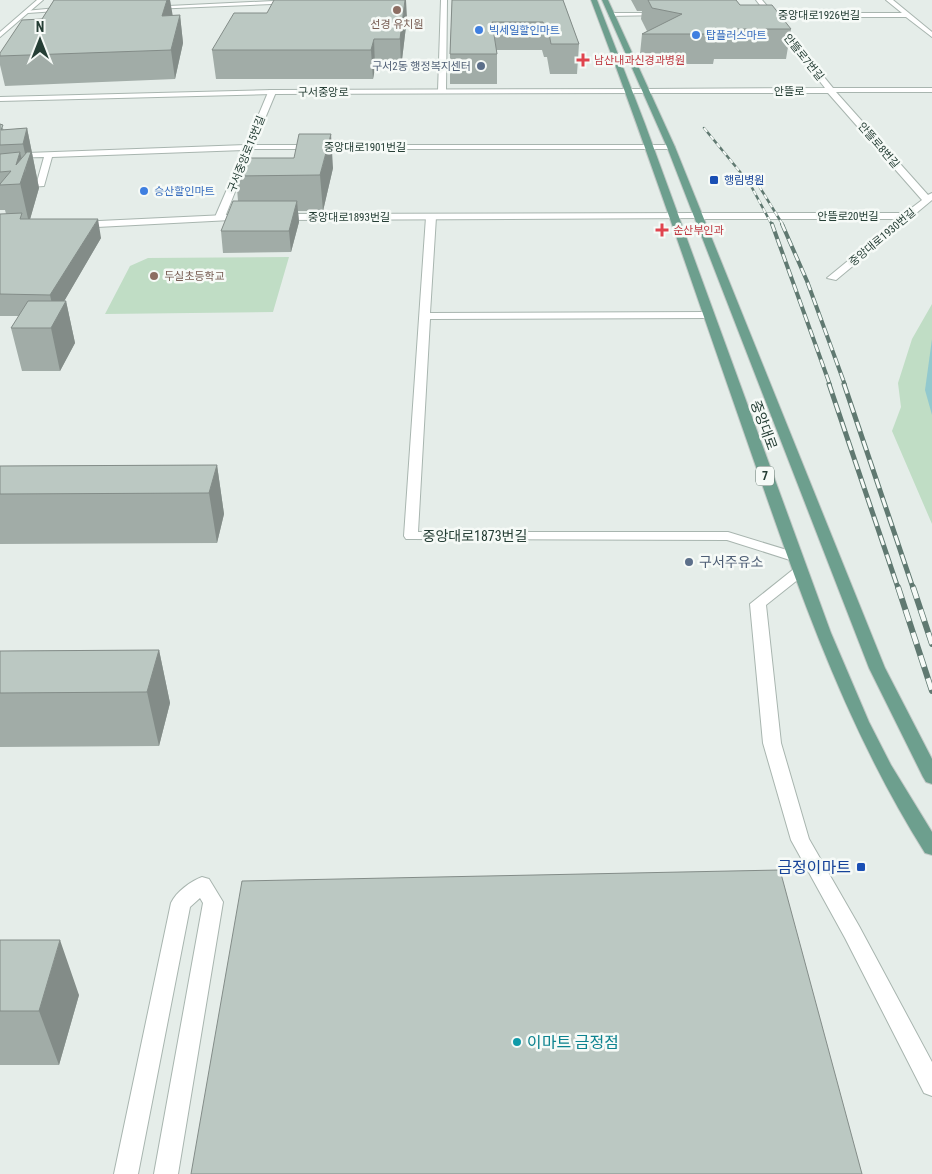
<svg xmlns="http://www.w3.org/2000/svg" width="932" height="1174" font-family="'Roboto Condensed','Noto Sans KR',sans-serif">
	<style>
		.green { fill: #c0ddc5 }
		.water { fill: #92c9ce }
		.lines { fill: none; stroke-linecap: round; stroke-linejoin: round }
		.minor-casing { stroke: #a8b5af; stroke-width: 2 }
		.tertiary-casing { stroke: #a8b5af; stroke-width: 2 }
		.primary-casing { stroke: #c2c9c6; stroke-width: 2 }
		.minor { fill: #fff; fill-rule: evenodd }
		.tertiary { fill: #fff; fill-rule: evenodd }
		.primary { fill: #6d9f8e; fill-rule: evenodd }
		.rail-far3-casing { stroke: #607971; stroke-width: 2.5 }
		.rail-far2-casing { stroke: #607971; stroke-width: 4 }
		.rail-far1-casing { stroke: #607971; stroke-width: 5 }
		.rail-casing { stroke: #607971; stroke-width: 6 }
		.rail-far3 { stroke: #f6faf7; stroke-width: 2; stroke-dasharray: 5; stroke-linecap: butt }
		.rail-far2 { stroke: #f6faf7; stroke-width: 2.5; stroke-dasharray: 8; stroke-linecap: butt }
		.rail-far1 { stroke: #f6faf7; stroke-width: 3; stroke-dasharray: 10; stroke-linecap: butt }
		.rail { stroke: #f6faf7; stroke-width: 4.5; stroke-dasharray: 12; stroke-linecap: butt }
		.wall { fill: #a1aca7 }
		.shaded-wall { fill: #838c88 }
		.building { fill: #bbc8c2; stroke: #838c88 }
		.education-dot { fill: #8d6e63; stroke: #f6faf7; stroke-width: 2 }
		.shop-dot { fill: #3f7fe0; stroke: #f6faf7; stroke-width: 2 }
		.health-dot { fill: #e0444e; stroke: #f6faf7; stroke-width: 2 }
		.service-dot { fill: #5c6f8a; stroke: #f6faf7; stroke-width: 2 }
		.transit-dot { fill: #1a4fb4; stroke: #f6faf7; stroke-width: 2 }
		.culture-dot { fill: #0f9aa8; stroke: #f6faf7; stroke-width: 2 }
		.labels { text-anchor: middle; stroke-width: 5; stroke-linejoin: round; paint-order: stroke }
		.far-street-label { font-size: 11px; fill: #253e35; stroke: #f6faf7 }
		.far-education-label { font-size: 11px; fill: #785e54; stroke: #f6faf7 }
		.far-shop-label { font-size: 11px; fill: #366cbe; stroke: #f6faf7; text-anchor: start }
		.far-health-label { font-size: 11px; fill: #be3a42; stroke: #f6faf7; text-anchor: start }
		.far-service-label { font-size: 11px; fill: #4e5e75; stroke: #f6faf7; text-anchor: end }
		.far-transit-label { font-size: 11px; fill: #164399; stroke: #f6faf7; text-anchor: start }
		.shield { fill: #f6faf7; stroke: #64766f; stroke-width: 1 }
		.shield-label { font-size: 12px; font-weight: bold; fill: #253e35 }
		.street-label { font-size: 14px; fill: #253e35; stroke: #f6faf7 }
		.service-label { font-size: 14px; fill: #4e5e75; stroke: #f6faf7; text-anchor: start }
		.near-transit-label { font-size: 16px; fill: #164399; stroke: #f6faf7; text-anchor: end }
		.near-culture-label { font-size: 16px; fill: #0d838f; stroke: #f6faf7; text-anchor: start }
	</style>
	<rect width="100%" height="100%" fill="#e5ede9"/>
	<path class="green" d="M289,257L273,312L105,314L130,266L148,258Z
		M932,304V524L892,431L901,407L898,383L912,339Z"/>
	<path class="water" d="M932,339V415L925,390Z"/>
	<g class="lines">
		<g class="minor-casing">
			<path id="minor" d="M293,0L295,3L151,9L148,7Z
				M441,0H447L446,91L442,93L438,91Z
				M756,0H762L773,13H902L886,0H893L932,32V37L906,17H775L833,88H932V92H836L928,195L932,193V200L836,280L827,278L899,219H699L694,216L699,213H905L922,200L828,93H646L642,91L646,89L825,88L769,17L759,16V14L766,13Z
				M68,7L70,10L28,13L25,11Z
				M611,13H661L664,15L609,16Z
				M269,90L276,92L254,145H671L675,147L671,149H252L225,217L220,220L215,217L244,150L52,157L44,186L0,189V183L37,182L44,157L0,158V154L246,145Z
				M431,214L436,217L430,313L707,312L712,315L707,318L430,319L418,532H728L800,554L802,557L800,560H790L727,540L406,539L404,536L426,217Z
				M800,567L807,571L805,574L766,605L781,743L809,839L859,926L932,1062V1096L924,1093L845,938L791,840L763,743L750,604L795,568Z
				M202,877L209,879L223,902L178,1174H154L203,903L200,898L190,907L138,1174H114L171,903C176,892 191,881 202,877Z"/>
		</g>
		<g class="tertiary-casing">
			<path id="tertiary" d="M37,0H43L0,37V32Z
				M646,89L649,93L272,94L0,101V97L272,90Z
				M699,213L704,216L702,218L280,220L275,217L280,214Z
				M247,214L252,217L250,219L78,228L73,225L78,222Z"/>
		</g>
		<g class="primary-casing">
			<path id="primary" d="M591,0H597L645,124L831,633L869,722L891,765L932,832V855L925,853C847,729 802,599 754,461C700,307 649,153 591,0Z
				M602,0H608L675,147L885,668L932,759V784L926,782L923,777L869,668L667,147Z"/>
		</g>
		<use href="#minor" class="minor"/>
		<use href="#tertiary" class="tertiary"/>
		<use href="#primary" class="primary"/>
		<g class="rail-far3-casing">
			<path id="rail-far3" d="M704,128L750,184L772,225
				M759,186L783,225"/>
		</g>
		<g class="rail-far2-casing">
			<path id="rail-far2" d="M772,224L830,385
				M782,224L807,281L845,385"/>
		</g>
		<g class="rail-far1-casing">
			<path id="rail-far1" d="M829,384L898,588
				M844,384L913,588"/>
		</g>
		<g class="rail-casing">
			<path id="rail" d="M898,587L932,691
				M913,587L932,644"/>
		</g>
		<use href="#rail-far3" class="rail-far3"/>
		<use href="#rail-far2" class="rail-far2"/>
		<use href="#rail-far1" class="rail-far1"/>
		<use href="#rail" class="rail"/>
	</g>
	<path class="wall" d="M54,0H170L172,16L180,15L183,43L175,79L5,86L0,65V53L42,19Z
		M452,0H563L579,44L577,74H550L547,57H544L542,50H497V84H450V54Z
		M631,0H736L740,5L791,29L786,59H714L713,64H639L642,34L647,31L641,19L642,11H637Z
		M407,18L401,68H375L373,79H216L212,50Z
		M0,124L4,130L27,128L39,188L30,219L101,238L64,301H66L75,343L60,371H22L11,328L19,316H0V214H6L5,210H0Z
		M333,168L323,211H298L299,222L291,252L223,253L221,231L238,201L236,176Z
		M217,465L224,514L217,543L0,544V466Z
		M159,650L170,703L159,746L0,747V651Z
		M0,940L79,995L59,1065H0Z"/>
	<path class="shaded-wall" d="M167,0H170L173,17L162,16Z
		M405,0H406L407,18L401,68L400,39Z
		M180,15L183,43L175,79L171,50Z
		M374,39L375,68L373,79L371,50Z
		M27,128L39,188L29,223L16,165L20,152L25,172L27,163L23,144Z
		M331,134L333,168L323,211L320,175Z
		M297,201L299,222L291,252L289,231Z
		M98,219L101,238L55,317L50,295Z
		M66,301L75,343L60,371L51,328Z
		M217,465L224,514L217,543L209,493Z
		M159,650L170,703L159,746L147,692Z
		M60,940L79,995L59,1065L39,1011Z"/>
	<path class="building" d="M54,0H167L162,16L180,15L171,50L0,56V53L22,20L42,19Z
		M274,0H405L400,39H374L371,50H212L234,13H267Z
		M452,0H563L579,44H551L548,28H545L543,22H492L497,54H450Z
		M648,0H736L740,5H772L791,29H714L717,34H642L682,14L652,8Z
		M0,124L3,125L1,130L27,128L23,144L0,145Z
		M299,134H331L320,175L236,176L244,158H294Z
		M20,152L16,165L27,152H31L20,184L0,185V184L11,171L0,172V154Z
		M233,201H297L289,231H221Z
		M22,213L20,219H98L50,295L0,294V214Z
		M28,301H66L51,328H11Z
		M217,465L209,493L0,494V466Z
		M159,650L147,692L0,693V651Z
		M780,870L862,1174H191L242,881Z
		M0,940H60L39,1011H0Z"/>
	<g class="education-dot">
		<circle cx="397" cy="10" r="5"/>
		<circle cx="154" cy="276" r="5"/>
	</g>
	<g class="shop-dot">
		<circle cx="479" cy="30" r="5"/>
		<circle cx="696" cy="35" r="5"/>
		<circle cx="144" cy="191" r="5"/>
	</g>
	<g class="health-dot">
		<path d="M580.5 52.5h5v5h5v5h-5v5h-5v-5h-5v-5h5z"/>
		<path d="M659.5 222.5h5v5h5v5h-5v5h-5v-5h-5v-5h5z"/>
	</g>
	<g class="service-dot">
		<circle cx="481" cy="66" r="5"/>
		<circle cx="689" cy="562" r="5"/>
	</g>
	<g class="transit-dot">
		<rect x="709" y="175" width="10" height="10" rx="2.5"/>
		<rect x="856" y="862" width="10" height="10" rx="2.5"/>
	</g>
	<circle class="culture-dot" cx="517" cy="1042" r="5"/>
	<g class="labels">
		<g class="far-street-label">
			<text x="819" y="19">중앙대로1926번길</text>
			<text transform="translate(804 57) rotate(51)" y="4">안뜰로7번길</text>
			<text x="789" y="95">안뜰로</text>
			<text x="323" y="96">구서중앙로</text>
			<text transform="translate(879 145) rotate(49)" y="4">안뜰로8번길</text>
			<text x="365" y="151">중앙대로1901번길</text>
			<text transform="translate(246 154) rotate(-68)" y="4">구서중앙로15번길</text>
			<text x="848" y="220">안뜰로20번길</text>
			<text x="349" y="221">중앙대로1893번길</text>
			<text transform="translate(882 237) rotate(-40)" y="4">중앙대로1930번길</text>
		</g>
		<g class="far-education-label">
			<text x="397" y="28">선경 유치원</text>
			<text x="164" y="280" text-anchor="start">두실초등학교</text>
		</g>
		<g class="far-shop-label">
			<text x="489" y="34">빅세일할인마트</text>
			<text x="706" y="39">탑플러스마트</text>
			<text x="154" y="195">승산할인마트</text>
		</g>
		<g class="far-health-label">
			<text x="594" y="64">남산내과신경과병원</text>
			<text x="673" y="234">순산부인과</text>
		</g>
		<g class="far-service-label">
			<text x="471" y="70">구서2동 행정복지센터</text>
		</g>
		<g class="far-transit-label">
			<text x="724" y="184">행림병원</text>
		</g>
		<rect class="shield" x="756" y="466.5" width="18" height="19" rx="4"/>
		<g class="shield-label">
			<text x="765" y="480">7</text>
		</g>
		<g class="street-label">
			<text transform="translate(764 425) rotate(70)" y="5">중앙대로</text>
			<text x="475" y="541">중앙대로1873번길</text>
		</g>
		<g class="service-label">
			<text x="699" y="567">구서주유소</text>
		</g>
		<g class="near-transit-label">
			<text x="851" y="873">금정이마트</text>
		</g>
		<g class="near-culture-label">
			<text x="527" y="1048">이마트 금정점</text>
		</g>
	</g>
	<g transform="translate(40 40)" stroke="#f6faf7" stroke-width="4" paint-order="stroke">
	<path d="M0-4L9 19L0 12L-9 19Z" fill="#253e35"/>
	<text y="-8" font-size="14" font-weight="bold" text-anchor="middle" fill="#253e35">N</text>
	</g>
</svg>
